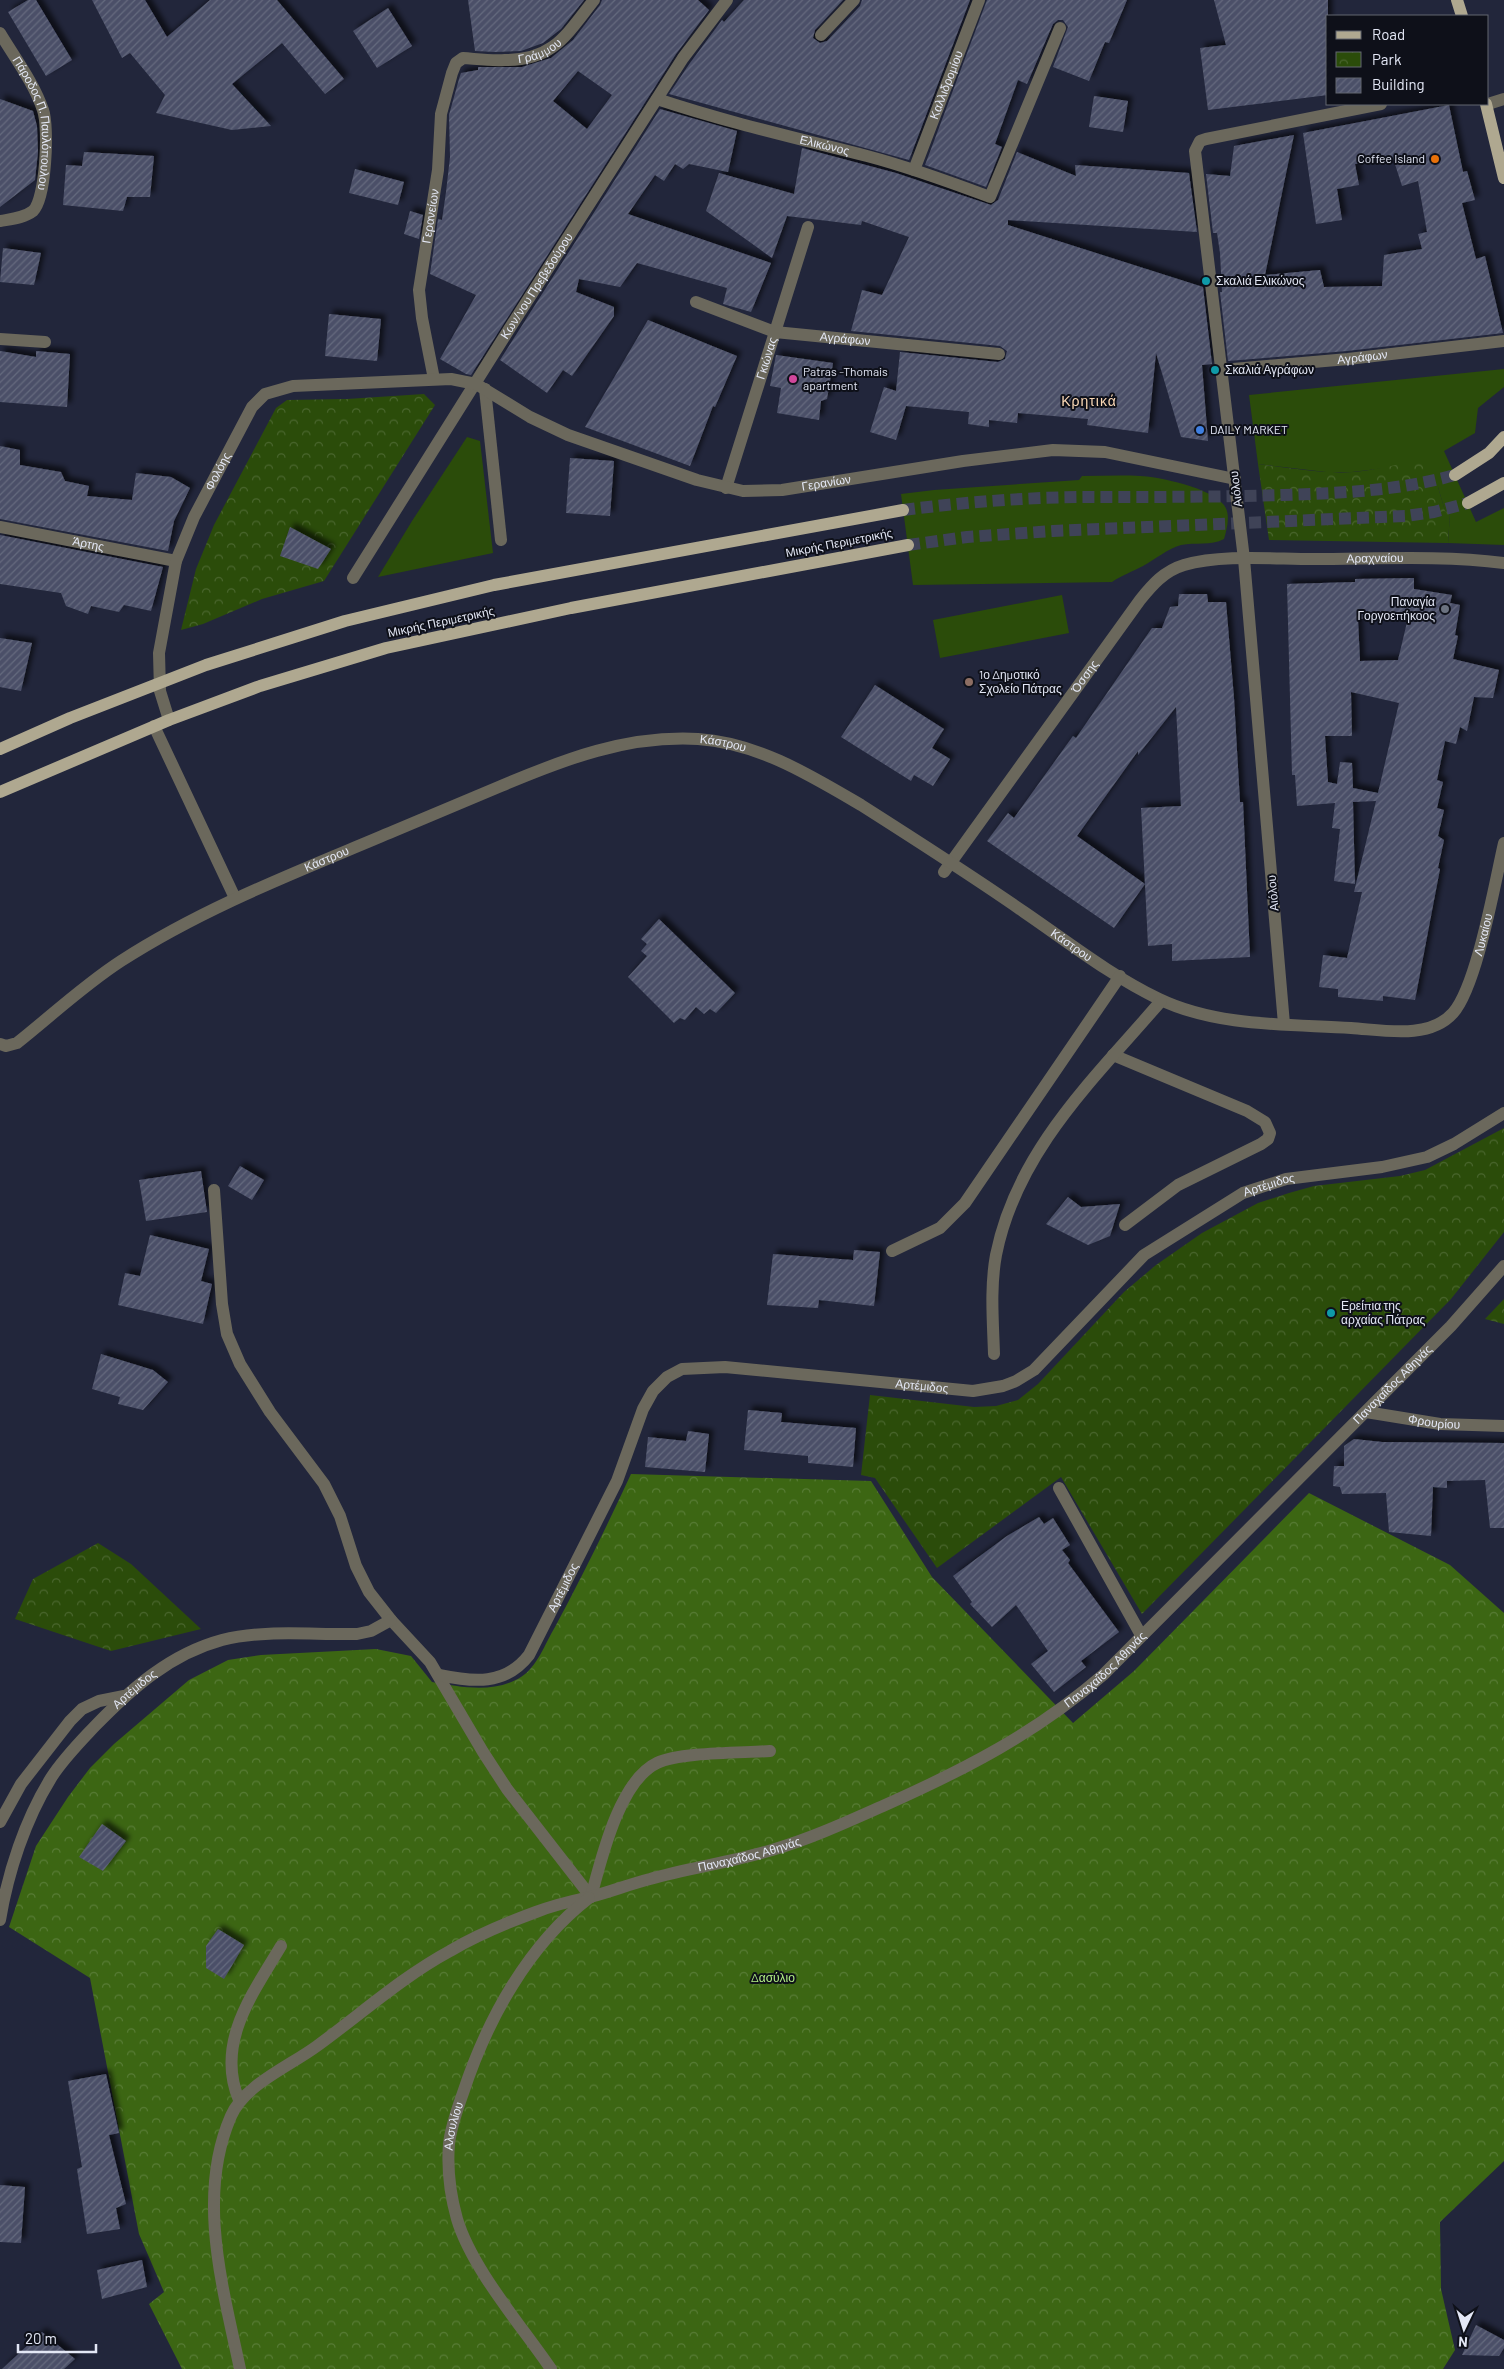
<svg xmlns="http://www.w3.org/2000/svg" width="1504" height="2369" font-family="Barlow,sans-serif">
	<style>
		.grass { fill: #2b4c0a }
		.forest { fill: url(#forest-crowns) }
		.park { fill: url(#park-crowns) }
		.building { fill: url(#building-hatch); fill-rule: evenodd; filter: url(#shadow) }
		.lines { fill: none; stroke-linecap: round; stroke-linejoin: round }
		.major-tunnel { stroke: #3f4357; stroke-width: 12; stroke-dasharray: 12 6; stroke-linecap: butt }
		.minor { stroke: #6b685c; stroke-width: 12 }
		.major { stroke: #afa890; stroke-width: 12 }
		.food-dot { fill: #e8710a; stroke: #0e1019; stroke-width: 2 }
		.culture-dot { fill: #0f9aa8; stroke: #0e1019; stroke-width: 2 }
		.hotel-dot { fill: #d1479c; stroke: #0e1019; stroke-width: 2 }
		.shop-dot { fill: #3f7fe0; stroke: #0e1019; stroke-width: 2 }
		.worship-dot { fill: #6b7280; stroke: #0e1019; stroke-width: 2 }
		.education-dot { fill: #8d6e63; stroke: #0e1019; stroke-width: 2 }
		.labels { text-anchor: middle; stroke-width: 4; stroke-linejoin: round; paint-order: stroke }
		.street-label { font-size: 12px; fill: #e3e7f5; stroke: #0e1019 }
		.poi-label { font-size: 12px; fill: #e3e7f5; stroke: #0e1019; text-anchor: start }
		.park-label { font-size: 12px; fill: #b2ef85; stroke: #0e1019 }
		.neighbourhood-label { font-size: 14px; letter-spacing: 1px; fill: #fbd9b6; stroke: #0e1019 }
	</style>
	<defs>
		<pattern id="forest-crowns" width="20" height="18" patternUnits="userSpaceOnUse" patternTransform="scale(1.25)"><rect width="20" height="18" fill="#3c6613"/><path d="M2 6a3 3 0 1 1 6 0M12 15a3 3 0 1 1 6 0" fill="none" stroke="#587c36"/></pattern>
		<pattern id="park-crowns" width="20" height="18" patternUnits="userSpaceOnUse" patternTransform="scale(1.25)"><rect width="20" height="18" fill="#2b4c0a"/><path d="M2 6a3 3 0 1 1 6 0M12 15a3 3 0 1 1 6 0" fill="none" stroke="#4a662e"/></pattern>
		<pattern id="building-hatch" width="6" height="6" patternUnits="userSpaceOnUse" patternTransform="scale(1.25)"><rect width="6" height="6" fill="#4b5068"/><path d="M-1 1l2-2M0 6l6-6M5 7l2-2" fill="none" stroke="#65697e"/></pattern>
		<filter id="shadow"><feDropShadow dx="4.5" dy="-4.5" stdDeviation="2.5" flood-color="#0009"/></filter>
	</defs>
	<rect width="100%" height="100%" fill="#22263b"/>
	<path class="grass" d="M1504,369V387L1478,408L1475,433L1444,451L1476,522L1504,508V545L1448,543L1450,513L1445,511L1438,487L1386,468L1352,472H1326L1258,464L1249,395Z
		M467,437L480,441L493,553L378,577L412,521Z
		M1082,476C1101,476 1121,475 1140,476C1161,477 1211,488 1224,505C1231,514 1227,529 1224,539C1211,546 1195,542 1181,545C1167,549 1156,559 1143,566C1132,572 1122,575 1112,582L913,585L901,494L934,490L1079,480Z
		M1062,595L1069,633L940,658L933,620Z"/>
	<path class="forest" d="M631,1474L871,1481L932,1577L1073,1723L1134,1671L1309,1493L1450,1565L1504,1613V2161L1440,2222L1441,2289L1455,2350L1443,2369H182L149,2304L164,2292L139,2234L90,1978L9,1927L36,1846L68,1797L90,1768L114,1744L189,1680L228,1660L261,1655L376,1649L411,1656L432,1682C461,1687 494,1694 521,1677C537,1667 545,1644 555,1627C582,1577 607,1526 631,1474Z"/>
	<path class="park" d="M424,394L435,405L324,581L262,599L203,624L181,630L196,569L214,525L276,408L287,400L347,399Z
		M1422,459L1438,487L1445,511L1450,513L1448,543L1269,540L1258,464C1289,468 1322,474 1354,472C1377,470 1399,464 1422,459Z
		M1504,1128V1232L1451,1299L1142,1614L1061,1477L937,1568L875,1478L861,1475L870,1395L974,1407L996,1406L1018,1400L1038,1384L1124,1292L1156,1265L1202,1233L1258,1203L1289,1193L1314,1186L1400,1176L1425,1170Z
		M1504,1299V1324L1485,1319Z
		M98,1543L131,1564L201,1629L111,1651L15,1619L33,1579Z"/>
	<path class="building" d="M28,0H36L72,60L46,76L8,12Z
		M92,0H145L167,37L210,0H277L344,79L325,94L282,43L232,84L271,126L232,130L156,113L165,95L130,53L122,58Z
		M468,0H584L561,29L543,43L521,51L495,52L475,51Z
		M602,0H698L709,10L676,54L471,375L466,374L440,359L476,295L430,274L438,219L442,220L446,192L450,157L449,115L459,79L461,73L478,70V67H522L551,58L573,40L600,5ZM578,71L612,95L587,129L553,101Z
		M744,0H843L815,30L813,38L820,43L827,41L860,6L862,0H970L909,160L669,94L690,63L722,20L724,22Z
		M987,0H1127L1109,43L1105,42L1089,81L1053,67L1068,27L1063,20H1058L1053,24L1027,84L1018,80L995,144L1002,147L986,187L925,165Z
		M1214,0H1328V95L1208,110L1200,48L1226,45Z
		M388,8L412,46L377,68L353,31Z
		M1094,96L1128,101L1123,132L1089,127Z
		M0,99L33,111L37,126L38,152L35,180L0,207Z
		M1449,105L1463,172L1467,171L1475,200L1462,203L1476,259L1485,256L1503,333L1347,351L1228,361L1220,292H1222L1220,253L1217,233H1213L1206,174L1230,176L1234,146L1294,135L1265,275L1320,270L1324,287L1382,286L1384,255L1422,249L1418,234L1427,232L1418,181L1402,186L1393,158L1355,164L1359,185L1337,189L1342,220L1316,224L1303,133Z
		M660,109L737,131L728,172L689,164L683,169L675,164L664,181L655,175L628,214L771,263L751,312L723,304L727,288L637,263L620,287L579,279L576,292L614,307V316L572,376L563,370L547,393L500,360Z
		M802,148L896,173L991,205L998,200L1017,152L1076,176L1075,165L1189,173L1197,232L1008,220V225L1203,287L1212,364L1202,365L1208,441L1181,437L1156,353L1148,433L1087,425L1088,419L1018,413L1017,423L989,420V427L968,424L969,412L906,406L896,440L870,432L884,387L896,391L900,352L998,362L1005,359L1007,351L1000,346L851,331L862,290L882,295L909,237L862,221L861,225L787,216L772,258L706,211L719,173L794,194Z
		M84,152L154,156L150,197H127L123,211L63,205L66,165L82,166Z
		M355,169L404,182L398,205L349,193Z
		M410,211L423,215L419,239L404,234Z
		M3,248L41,253L34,285L0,282Z
		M329,314L381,319L377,361L325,356Z
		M648,320L737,356L715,407L713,406L690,466L585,427Z
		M0,351L36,357V351L70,354L67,407L0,402Z
		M776,355L833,363L827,399L821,401L819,420L777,413L781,388L770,386Z
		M0,446L20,450V465L61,472L65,481L89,486L87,496L132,500L136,473L171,477L190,488L174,521L168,551L0,519Z
		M570,458L614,461L610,516L566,513Z
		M290,527L331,549L318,569L280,556Z
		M0,535L163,567L151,611L124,605L119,612L91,606L88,614L66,606L61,593L0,584Z
		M1414,578V589L1452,595L1450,603L1460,605L1455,635L1458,636L1453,659L1499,670L1493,698L1474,697L1467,731L1460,727L1456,744L1445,741L1437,780L1443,782L1437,808L1444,810L1438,836L1444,840L1438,868L1440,869L1415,1000L1383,996V1001L1338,997V989L1319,987L1323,955L1347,958L1362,892H1354L1376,801L1353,802L1355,884L1334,881L1340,829L1332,828L1335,803L1297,806L1295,775H1292L1287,584L1355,582V579ZM1408,618L1398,660L1360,661L1358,619ZM1351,692L1399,703L1378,793L1353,788L1352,763L1340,762L1337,784L1328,782L1325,736H1352Z
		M1179,594H1207L1208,602H1226L1234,698L1240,802H1243L1250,957L1172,961V944L1148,946L1145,884L1114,928L987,841L1008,813L1014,818L1073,736L1076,738L1152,628H1162L1170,607L1178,606ZM1176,707L1181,806L1141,808L1145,884L1077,836L1138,751V755Z
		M0,638L32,643L21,691L0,687Z
		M875,685L944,729L932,748L950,759L933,786L914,775L911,781L841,737Z
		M659,919L735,993L716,1013L710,1009L704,1014L696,1007L685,1020L680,1018L674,1023L628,977L647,956L641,951L647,944L641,939Z
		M240,1166L264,1180L252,1200L228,1186Z
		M201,1171L207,1212L146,1221L139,1180Z
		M1068,1197L1081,1207L1120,1204L1110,1236L1088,1245L1046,1224Z
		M150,1235L209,1249L201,1281L212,1284L203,1324L118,1305L125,1273L140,1276Z
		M854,1250L880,1252L874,1306L819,1300L818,1308L767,1305L773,1254L853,1260Z
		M101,1354L153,1370L168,1382L143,1410L118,1404L120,1397L92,1389Z
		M748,1410L782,1413L781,1422L856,1428L853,1467L808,1463V1456L744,1450Z
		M688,1431L709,1434L705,1472L645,1467L648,1437L686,1441Z
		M1354,1439L1382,1442L1504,1443V1528H1490L1485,1480L1447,1481V1488L1433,1487L1431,1536L1389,1532L1386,1493L1342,1494L1340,1487L1333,1486L1334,1466H1344V1446Z
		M1039,1517L1044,1524L1053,1518L1070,1545L1062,1550L1070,1560L1068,1563L1119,1632L1081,1661L1086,1667L1054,1692L1031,1664L1048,1651L1016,1605L992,1627L970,1604L972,1602L953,1576L1007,1536Z
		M102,1824L126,1841L103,1871L79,1857Z
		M218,1929L244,1945L224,1979L206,1968V1946Z
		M106,2074L119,2133L109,2135L126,2204L116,2208L120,2229L87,2234L77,2169L82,2167L68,2081Z
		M0,2185L25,2187L21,2243L0,2242Z
		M142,2260L147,2287L102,2299L97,2270Z
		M1476,2325L1504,2340V2348L1499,2356L1462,2355Z
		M42,2332L75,2359L64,2369H2Z"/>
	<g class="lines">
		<path class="major-tunnel" d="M903,510C966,502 1029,497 1092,497C1155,497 1219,497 1282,495C1341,493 1398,491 1455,475
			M908,545L967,537L1053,531L1406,516L1434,512L1468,503"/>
		<g class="minor">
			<path id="s1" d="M0,33C15,58 34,83 43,110C49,127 46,199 33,211C24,218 11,219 0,221"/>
			<path d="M821,35L854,0"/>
			<path id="s2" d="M657,99C726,122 796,138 867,156C909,167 950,182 990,197L1060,28"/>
			<path d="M1488,104L1504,99"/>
			<path id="s3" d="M914,170L979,0"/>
			<path id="s4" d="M696,302L775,332L999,354"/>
			<path d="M0,339L45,342"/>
			<path id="s5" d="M1222,370L1348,359L1504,341"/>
			<path id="s6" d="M434,379L422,318L419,290L438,170L441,114L452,73L456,63L463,58C477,59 491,61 505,60C554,60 566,35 594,0"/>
			<path d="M485,389L501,540"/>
			<path id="s7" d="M726,488L808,227"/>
			<path id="s8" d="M0,527L176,561"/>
			<path id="s9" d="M353,578L513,323L683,58L727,0"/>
			<path id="s10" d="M169,720L160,691L159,653L176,561L194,517L252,407L265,394L293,386L451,379L476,384L530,417L568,435L697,480L743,491L782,490L963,461L1053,450L1105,452L1235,479"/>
			<path d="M154,726L235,898"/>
			<path id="s11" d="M944,872L1140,600C1152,585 1164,571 1184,565C1222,554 1273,559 1313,559C1376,559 1441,555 1504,563"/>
			<path d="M1284,1024L1244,559L1195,151L1200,141L1206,139L1381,104"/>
			<path id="s12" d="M0,1044L6,1046L17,1043C51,1016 84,985 121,961C206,906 302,870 394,831C430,816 465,801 501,786C565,759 627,735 698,739C758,743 810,775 861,805C916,840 971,875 1024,912C1068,942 1111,976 1159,999C1217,1027 1288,1024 1351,1028C1383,1030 1429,1040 1453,1013C1477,986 1495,882 1504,843"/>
			<path d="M1113,1055L1247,1111L1265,1122L1270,1133L1268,1139L1261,1144L1178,1185L1125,1225"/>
			<path d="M214,1190L222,1304L227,1334L240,1364L270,1412L324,1484L340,1516L356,1566L369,1592L391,1620L430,1662L483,1752L507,1789L591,1897"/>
			<path d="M892,1251L940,1228L965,1203L1120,976"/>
			<path d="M994,1354C993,1321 990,1288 996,1255C1017,1150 1095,1078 1161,1001"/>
			<path id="s13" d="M1366,1412L1440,1424L1504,1426"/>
			<path d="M1059,1488L1141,1635"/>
			<path id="s14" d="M439,1675C473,1682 505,1686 529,1655L617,1481L643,1409L653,1391L667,1377L682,1369L725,1367L973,1391L1003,1386L1016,1381L1034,1370L1144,1255L1243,1193L1286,1179L1382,1167L1427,1157L1454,1144L1504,1113"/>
			<path d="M0,1822L21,1784L70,1721L82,1709L99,1701L124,1696"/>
			<path d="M591,1897C601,1860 619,1781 657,1763C680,1752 742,1753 770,1751"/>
			<path id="s15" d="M0,1920C8,1872 25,1820 51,1778C63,1759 79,1743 95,1726C131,1689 170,1654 222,1640C266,1629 312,1635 357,1634L371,1631L391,1620"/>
			<path d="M239,2100C215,2043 253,1993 281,1946"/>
			<path id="s16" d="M240,2369C223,2288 196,2196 231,2116C244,2085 290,2066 317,2046C361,2014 402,1977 450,1951C477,1935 506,1923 536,1912C554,1905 571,1901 590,1897C610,1892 630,1884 650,1879C690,1868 732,1862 772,1850C810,1839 847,1822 883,1806C964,1770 1036,1733 1103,1675L1451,1326L1504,1266"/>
			<path id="s17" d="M551,2369C521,2325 472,2269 457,2219C450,2194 447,2169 449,2144C451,2126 457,2110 463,2093C487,2020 528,1945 589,1898"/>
		</g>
		<path class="major" d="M1457,0L1462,16
			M1486,104L1504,178
			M1455,475L1489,453L1504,437
			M1468,503L1504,483
			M0,749L70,718L206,665L345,621L494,585L903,510
			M0,792L169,720L260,686L386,648L571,608L908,545"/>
	</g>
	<circle class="food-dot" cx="1435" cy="159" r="5"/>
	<g class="culture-dot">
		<circle cx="1206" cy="281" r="5"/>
		<circle cx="1215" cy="370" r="5"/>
		<circle cx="1331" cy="1313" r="5"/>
	</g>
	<circle class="hotel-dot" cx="793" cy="379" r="5"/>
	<circle class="shop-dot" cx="1200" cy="430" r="5"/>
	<circle class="worship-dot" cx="1445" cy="609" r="5"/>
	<circle class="education-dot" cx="969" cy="682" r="5"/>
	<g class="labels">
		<g class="street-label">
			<text dy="4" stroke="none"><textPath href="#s6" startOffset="408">Γράμμου</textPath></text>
			<text dy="4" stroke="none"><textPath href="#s3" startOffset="91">Καλλιδρομίου</textPath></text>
			<text dy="4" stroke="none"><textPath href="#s1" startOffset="99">Πάροδος Π. Παυλόπουλου</textPath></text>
			<text dy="4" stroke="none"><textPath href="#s2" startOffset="174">Ελικώνος</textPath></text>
			<text dy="4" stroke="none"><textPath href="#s6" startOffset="165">Γερανείων</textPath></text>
			<text dy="4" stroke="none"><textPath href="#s9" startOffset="345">Κων/νου Πρεβεδούρου</textPath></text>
			<text dy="4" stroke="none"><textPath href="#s4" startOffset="155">Αγράφων</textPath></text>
			<text dy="4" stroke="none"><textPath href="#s5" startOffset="141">Αγράφων</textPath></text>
			<text dy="4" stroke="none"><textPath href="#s7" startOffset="136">Γκιώνας</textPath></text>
			<text dy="4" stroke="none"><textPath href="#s10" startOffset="261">Φολόης</textPath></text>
			<text dy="4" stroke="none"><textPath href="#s10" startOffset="938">Γερανίων</textPath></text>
			<text transform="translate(1236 489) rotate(-97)" y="4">Αιόλου</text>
			<text transform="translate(839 543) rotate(-11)" y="4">Μικρής Περιμετρικής</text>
			<text dy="4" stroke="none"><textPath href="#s8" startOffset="90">Άρτης</textPath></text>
			<text dy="4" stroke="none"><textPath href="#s11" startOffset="584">Αραχναίου</textPath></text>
			<text transform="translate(441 622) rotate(-12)" y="4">Μικρής Περιμετρικής</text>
			<text dy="4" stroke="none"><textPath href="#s11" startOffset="241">Όσσης</textPath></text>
			<text dy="4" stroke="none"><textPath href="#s12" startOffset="799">Κάστρου</textPath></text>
			<text dy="4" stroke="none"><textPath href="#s12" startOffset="380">Κάστρου</textPath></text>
			<text transform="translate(1273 893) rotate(-95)" y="4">Αιόλου</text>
			<text dy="4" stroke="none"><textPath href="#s12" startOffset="1694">Λυκαίου</textPath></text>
			<text dy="4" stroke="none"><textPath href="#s12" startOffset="1204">Κάστρου</textPath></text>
			<text dy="4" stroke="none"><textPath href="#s14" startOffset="1088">Αρτέμιδος</textPath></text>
			<text dy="4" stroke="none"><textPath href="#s16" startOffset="1659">Παναχαΐδος Αθηνάς</textPath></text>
			<text dy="4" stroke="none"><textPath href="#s14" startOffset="668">Αρτέμιδος</textPath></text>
			<text dy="4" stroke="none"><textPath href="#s13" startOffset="69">Φρουρίου</textPath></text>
			<text dy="4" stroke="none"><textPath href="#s14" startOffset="174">Αρτέμιδος</textPath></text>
			<text dy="4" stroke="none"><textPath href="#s16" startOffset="1254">Παναχαΐδος Αθηνάς</textPath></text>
			<text dy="4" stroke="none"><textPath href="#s15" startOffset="274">Αρτέμιδος</textPath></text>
			<text dy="4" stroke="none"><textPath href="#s16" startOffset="849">Παναχαΐδος Αθηνάς</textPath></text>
			<text dy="4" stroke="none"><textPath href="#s17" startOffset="272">Αλσυλίου</textPath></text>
		</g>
		<g class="poi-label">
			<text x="1425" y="163" text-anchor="end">Coffee Island</text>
			<text x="1216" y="285">Σκαλιά Ελικώνος</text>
			<text x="1225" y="374">Σκαλιά Αγράφων</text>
			<text x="803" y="376">Patras -Thomais<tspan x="803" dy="14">apartment</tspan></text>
			<text x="1210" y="434">DAILY MARKET</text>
			<text x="1435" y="606" text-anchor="end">Παναγία<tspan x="1435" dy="14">Γοργοεπήκοος</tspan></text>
			<text x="979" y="679">1ο Δημοτικό<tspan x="979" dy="14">Σχολείο Πάτρας</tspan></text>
			<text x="1341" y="1310">Ερείπια της<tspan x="1341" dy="14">αρχαίας Πάτρας</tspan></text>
		</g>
		<g class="park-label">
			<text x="773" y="1982">Δασύλιο</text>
		</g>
		<g class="neighbourhood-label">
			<text x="1089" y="406">Κρητικά</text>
		</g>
	</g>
	<rect x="1326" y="15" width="162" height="90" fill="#0e1019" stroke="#636671"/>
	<rect x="1336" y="31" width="25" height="8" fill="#afa890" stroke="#636671"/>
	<text x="1372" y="40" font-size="15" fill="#e3e7f5">Road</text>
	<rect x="1336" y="52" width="25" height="15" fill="url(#park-crowns)" stroke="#636671"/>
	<text x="1372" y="65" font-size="15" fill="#e3e7f5">Park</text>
	<rect x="1336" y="78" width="25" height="15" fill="url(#building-hatch)" stroke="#636671"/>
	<text x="1372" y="90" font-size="15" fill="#e3e7f5">Building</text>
	<g transform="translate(1464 2329) rotate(184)" stroke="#0e1019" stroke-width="4" paint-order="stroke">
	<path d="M0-4L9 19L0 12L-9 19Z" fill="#e3e7f5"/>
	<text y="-8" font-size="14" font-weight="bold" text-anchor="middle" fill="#e3e7f5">N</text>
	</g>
	<path d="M18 2344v8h78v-8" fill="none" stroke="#e3e7f5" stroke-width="2.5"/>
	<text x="25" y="2344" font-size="15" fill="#e3e7f5" stroke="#0e1019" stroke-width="4" paint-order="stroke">20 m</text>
</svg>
